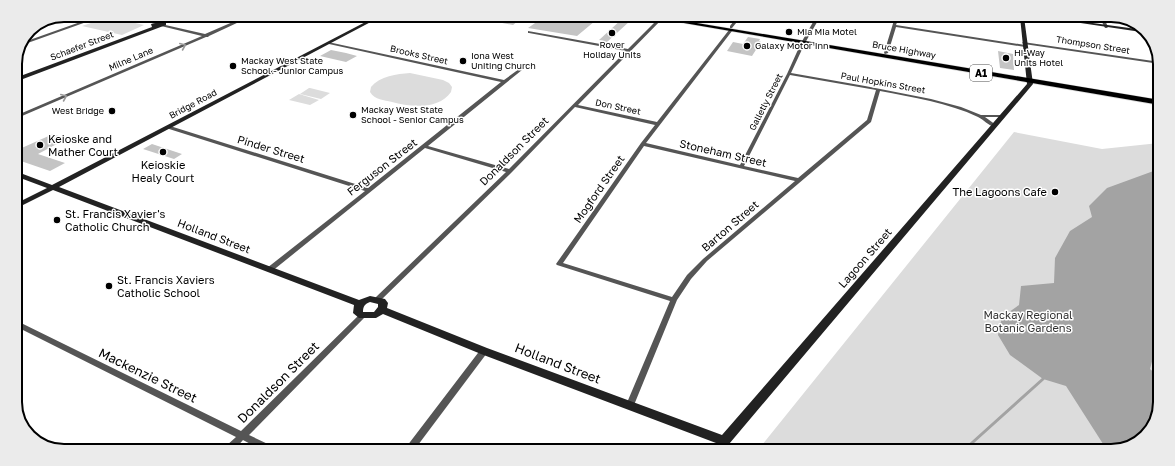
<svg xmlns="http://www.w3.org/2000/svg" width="1175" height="466" font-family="'Golos Text',sans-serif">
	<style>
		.green { fill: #dcdcdc }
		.water { fill: #a3a3a3 }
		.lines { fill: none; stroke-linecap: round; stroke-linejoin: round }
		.stream { stroke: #a3a3a3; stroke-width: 3 }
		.building { fill: #c4c4c4 }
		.highway-casing { stroke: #dbdbdb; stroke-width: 1 }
		.street { fill: #555; fill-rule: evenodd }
		.secondary { fill: #222; fill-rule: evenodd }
		.highway { fill: #000; fill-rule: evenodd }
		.oneway { stroke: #999 }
		.poi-dot { fill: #000; stroke: #fff; stroke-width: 1.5 }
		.labels { text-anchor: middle; stroke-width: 3; stroke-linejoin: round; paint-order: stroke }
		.far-poi-label { font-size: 9px; fill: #000; stroke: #fff; text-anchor: start }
		.far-street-label { font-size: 9px; fill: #000; stroke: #fff }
		.shield { fill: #fff; stroke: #4c4c4c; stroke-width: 1 }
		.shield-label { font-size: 10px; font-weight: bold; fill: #000 }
		.poi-label { font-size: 11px; fill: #000; stroke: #fff; text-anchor: start }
		.street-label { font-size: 11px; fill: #000; stroke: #fff }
		.park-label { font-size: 11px; fill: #333; stroke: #fff }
		.near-street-label { font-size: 13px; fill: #000; stroke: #fff }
		.rim { fill: none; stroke: #000; stroke-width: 2 }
	</style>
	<rect width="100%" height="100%" fill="#fff"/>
	<path class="green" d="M109,17L144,25L122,35L82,26Z
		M410,73L443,80L449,83L452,87L451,92C439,110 410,107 392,102C384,100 375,100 370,92L371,87C380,76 397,74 410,73Z
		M309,88H310L330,93L321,99L300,94Z
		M299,94L319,100L310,105L289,100Z
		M1014,132L1102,149L1159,143L1157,418L1141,441L1111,451L758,450Z"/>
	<path class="water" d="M1159,169L1158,339L1150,369L1158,376L1157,414L1150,418C1148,426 1148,436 1141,441C1134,446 1112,451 1104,451L1105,447L1066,386L1043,379L1010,355L998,335L1002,317L1019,305L1021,286L1054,283L1055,258L1070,231L1092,217L1089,206L1107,188Z"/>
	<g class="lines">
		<path class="stream" d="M963,451L1043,379"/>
	</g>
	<path class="building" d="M500,16H524L513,25L492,21Z
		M545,16H601L577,36L528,28Z
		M622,19L630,21L607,42L599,40Z
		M748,37L760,39L759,41L761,42L752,56L727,51L733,42L743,44Z
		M331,50L346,53L357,56L346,62L320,56Z
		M998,51L1013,54L1014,70L1000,68Z
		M53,134L66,139L38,154L65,163L50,171L15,159V151Z
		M152,144L182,154L174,159L143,149Z"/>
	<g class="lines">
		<g class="highway-casing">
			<path id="highway" d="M643,16L661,17L1160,100V105Z"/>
		</g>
		<path class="street" d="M100,15H106L22,45L24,42Z
			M116,15H124L158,23L156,24Z
			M249,15H254L209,36L208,37H206L15,119V116L202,36L161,26V24L205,34Z
			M660,17H664L578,105L657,122L729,30L732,31L646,143L740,165L787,74L801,43L816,17H820L805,43L791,73L865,86L931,99L961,107L981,115H1001L1003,116L1001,117H985L996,125V127H994C988,125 984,120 978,117C949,103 912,97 880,91L871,122L707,261L691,279L677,300L634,405L633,407L630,408L627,407L626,405L670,301L557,265L556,264L641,143L655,125L575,107L512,172L380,301H376L375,299L376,297L506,172L425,148L271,272H269L266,270L267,268L365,191L166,128V126H170L368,188L501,82L329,44H328V42L504,80L526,64L528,65L527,66L428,146L509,169L626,51L529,33H528V31L628,49ZM790,75L876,90L867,120L798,178L744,166ZM644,146L795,181L703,259L687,275L672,297L563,263Z
			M737,17H741L732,28H730V26Z
			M895,17H899L896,25L1025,45L1027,46L1025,47L896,27L888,53L885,54L884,53Z
			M1100,18H1104L1108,27L1107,28H1105Z
			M1023,42L1160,62V64L1024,44L1022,43Z
			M362,313L364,314L365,316L364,318L249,435L272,446L273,449H260L243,440L235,449H225L226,446L236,437L15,326V320L241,431L360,314Z
			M484,348L487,349L488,351L487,353L415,449H406L407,446L481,349Z"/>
		<path class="secondary" d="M176,15H183L166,23V25L15,82V78L152,27L151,24L161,22Z
			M377,16H382L59,187L359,300L370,296L385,299L388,303L387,308L487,348L722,435L1027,84L1020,17H1024L1033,84L724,450H712L716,443L481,354L383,314L376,318H359L353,313L354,305L53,190L15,209V204L47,188L15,176V171L52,185ZM370,302L378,304V307L374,312H363C363,306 365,304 370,302Z
			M1040,17L1056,18L1144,30L1148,33Z"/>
		<use href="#highway" class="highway"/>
	</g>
	<defs><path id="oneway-chevron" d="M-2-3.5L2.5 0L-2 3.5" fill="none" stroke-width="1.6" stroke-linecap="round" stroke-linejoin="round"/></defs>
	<g class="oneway">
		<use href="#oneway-chevron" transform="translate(183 46) rotate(-23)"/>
		<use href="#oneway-chevron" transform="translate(64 97) rotate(-23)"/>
	</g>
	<g class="poi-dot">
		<circle cx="789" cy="32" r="4"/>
		<circle cx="612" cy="33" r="4"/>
		<circle cx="747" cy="46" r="4"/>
		<circle cx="1006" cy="58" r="4"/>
		<circle cx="463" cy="61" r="4"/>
		<circle cx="233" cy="66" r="4"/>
		<circle cx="112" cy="111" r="4"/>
		<circle cx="353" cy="115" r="4"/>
		<circle cx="40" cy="145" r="4"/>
		<circle cx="163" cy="152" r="4"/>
		<circle cx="1055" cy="192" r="4"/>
		<circle cx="57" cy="220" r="4"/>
		<circle cx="109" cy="286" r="4"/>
	</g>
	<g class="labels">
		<g class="far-poi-label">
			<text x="797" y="35">Mia Mia Motel</text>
			<text x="612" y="48" text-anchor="middle">Rover<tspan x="612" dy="10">Holiday Units</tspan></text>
			<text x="755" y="49">Galaxy Motor Inn</text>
			<text x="1014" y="56">Hi-Way<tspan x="1014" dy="10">Units Hotel</tspan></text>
			<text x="471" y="59">Iona West<tspan x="471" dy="10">Uniting Church</tspan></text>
			<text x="241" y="64">Mackay West State<tspan x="241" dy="10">School - Junior Campus</tspan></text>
			<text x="361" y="113">Mackay West State<tspan x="361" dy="10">School - Senior Campus</tspan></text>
			<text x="104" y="114" text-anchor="end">West Bridge</text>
		</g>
		<g class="far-street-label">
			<text transform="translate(1093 45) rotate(9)" y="3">Thompson Street</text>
			<text transform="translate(82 46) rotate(-21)" y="3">Schaefer Street</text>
			<text transform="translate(904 50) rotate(10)" y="3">Bruce Highway</text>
			<text transform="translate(419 55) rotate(13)" y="3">Brooks Street</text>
			<text transform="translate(131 59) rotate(-23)" y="3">Milne Lane</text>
			<text transform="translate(883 83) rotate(10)" y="3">Paul Hopkins Street</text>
			<text transform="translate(766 102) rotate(-63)" y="3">Galletly Street</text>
			<text transform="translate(193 104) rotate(-28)" y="3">Bridge Road</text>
			<text transform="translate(618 107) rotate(12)" y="3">Don Street</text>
		</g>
		<rect class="shield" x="970" y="65" width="22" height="16" rx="3"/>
		<g class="shield-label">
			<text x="981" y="77">A1</text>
		</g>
		<g class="poi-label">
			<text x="48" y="143">Keioske and<tspan x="48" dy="13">Mather Court</tspan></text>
			<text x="163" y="169" text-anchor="middle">Keioskie<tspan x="163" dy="13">Healy Court</tspan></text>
			<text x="1047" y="196" text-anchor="end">The Lagoons Cafe</text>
			<text x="65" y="218">St. Francis Xavier's<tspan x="65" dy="13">Catholic Church</tspan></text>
			<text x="117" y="284">St. Francis Xaviers<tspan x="117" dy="13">Catholic School</tspan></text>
		</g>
		<g class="street-label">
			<text transform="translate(271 149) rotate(17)" y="4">Pinder Street</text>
			<text transform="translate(514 151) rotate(-45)" y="4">Donaldson Street</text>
			<text transform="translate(723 153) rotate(13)" y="4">Stoneham Street</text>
			<text transform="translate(382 167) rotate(-38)" y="4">Ferguson Street</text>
			<text transform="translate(599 189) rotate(-55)" y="4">Mogford Street</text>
			<text transform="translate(730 226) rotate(-41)" y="4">Barton Street</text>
			<text transform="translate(214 236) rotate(21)" y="4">Holland Street</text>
			<text transform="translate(865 258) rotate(-49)" y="4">Lagoon Street</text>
		</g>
		<g class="park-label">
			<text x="1028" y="319">Mackay Regional<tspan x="1028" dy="13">Botanic Gardens</tspan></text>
		</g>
		<g class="near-street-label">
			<text transform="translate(558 363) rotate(21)" y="5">Holland Street</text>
			<text transform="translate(148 375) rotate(26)" y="5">Mackenzie Street</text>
			<text transform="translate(278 382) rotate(-45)" y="5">Donaldson Street</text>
		</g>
	</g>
	<path d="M0 0H1175V466H0ZM64 22H1111A42 42 0 0 1 1153 64V402A42 42 0 0 1 1111 444H64A42 42 0 0 1 22 402V64A42 42 0 0 1 64 22Z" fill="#ebebeb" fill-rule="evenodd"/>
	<path class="rim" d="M64 22H1111A42 42 0 0 1 1153 64V402A42 42 0 0 1 1111 444H64A42 42 0 0 1 22 402V64A42 42 0 0 1 64 22Z"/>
</svg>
